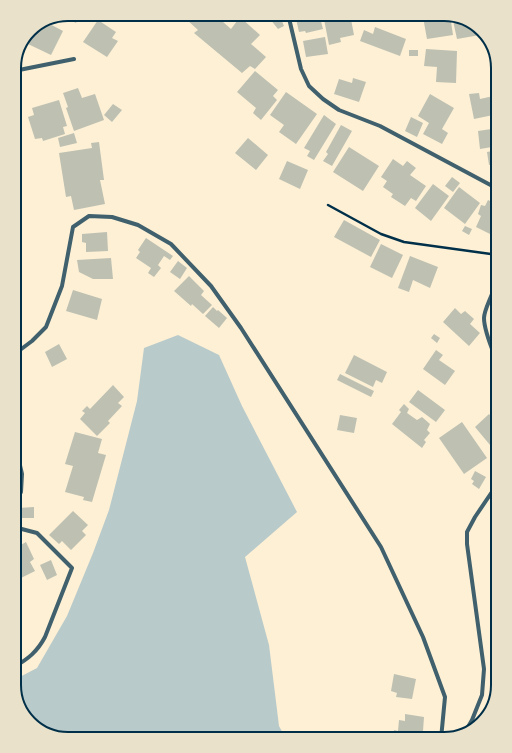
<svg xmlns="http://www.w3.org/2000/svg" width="512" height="753" font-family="'Crimson Pro',serif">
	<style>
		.green { fill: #b9caca }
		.building { fill: #bec0b2 }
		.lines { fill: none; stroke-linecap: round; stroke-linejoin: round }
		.path { stroke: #003049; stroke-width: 2.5 }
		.minor { stroke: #3f606c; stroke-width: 4 }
		.rim { fill: none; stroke: #003049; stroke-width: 2 }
	</style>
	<rect width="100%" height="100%" fill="#fdf0d5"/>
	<path class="green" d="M178,335L219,355L242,406L297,512L245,557L269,645L279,726L286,739H65L41,732L21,712L14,685V680L37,668L67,616L93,553L109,510L137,401L144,348Z"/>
	<path class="building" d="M68,14H80L76,23L62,16Z
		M189,14H214L231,29L240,17L260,35L251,44L266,57L255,69L250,66L242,73L194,33L198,30L186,19Z
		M266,14H279L284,26L278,29Z
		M295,14H319L323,29L306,33L305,31L299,32Z
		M323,14H350L354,35L340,38L341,42L329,45Z
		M437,14L450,15L453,35L427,39L423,17Z
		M452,16L474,23L479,29L480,35L457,39Z
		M98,20L116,32L112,38L118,41L107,57L83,42Z
		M46,22L63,31L51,55L28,44L36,26Z
		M375,27L406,39L400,56L360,41L364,30L373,34Z
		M325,37L328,54L306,57L303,41Z
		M426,49L457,51L456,83L436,82L437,67L424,66Z
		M409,50H418V56H409Z
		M255,71L278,90L273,96L277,100L261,120L253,113L256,108L237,92Z
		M353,78L366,82L359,102L334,94L339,79L352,83Z
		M78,88L82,98L95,94L104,120L74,131L66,108L68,107L63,93Z
		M286,92L317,114L296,144L279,132L284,125L270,115Z
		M479,93L480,99L498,95V114L474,119L469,94Z
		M430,94L454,108L442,129L448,133L442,144L423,134L429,123L418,116Z
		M59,100L67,126L63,127L65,134L43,141L42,138L35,139L28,117L34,115L32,108Z
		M113,104L122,110L112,122L104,115Z
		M324,115L336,124L314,160L307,156L310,151L304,148Z
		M411,117L423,123L417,137L405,131Z
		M341,125L352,131L332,166L323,161L328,154L326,152Z
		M498,128V146L480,149L478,131Z
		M74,133L77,143L60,147L58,138Z
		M248,138L268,155L256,170L235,153Z
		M99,142L104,180H100L105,204L74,210L71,196L66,197L59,153L92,148L91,143Z
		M349,147L379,166L363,191L333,172Z
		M498,150V164L489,165L487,152Z
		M393,159L403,166L407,161L416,168L410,175L426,186L416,201L411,198L405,206L391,197L393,194L383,187L387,181L381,177Z
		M287,161L308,170L300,189L279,179Z
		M452,177L460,183L453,192L445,186Z
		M433,184L449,196L431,221L415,208Z
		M459,187L480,203L465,224L444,208Z
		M488,200L498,205V238L476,227L481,216L478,214L481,205L485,206Z
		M344,220L380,240L371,257L334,237Z
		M465,226L472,229L469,235L462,231Z
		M107,232L108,251L86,252V243L82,242V234Z
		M146,238L173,256L170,260L164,256L158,265L161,268L154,277L148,273L151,268L136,258L140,252L138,250Z
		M381,244L403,255L392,278L370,267Z
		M410,256L438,267L430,288L413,280L409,292L398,288Z
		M111,258L113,279H93L79,272L77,260Z
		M178,261L187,268L180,279L170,272Z
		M189,276L204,291L201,295L212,305L203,314L192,304L191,306L174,291Z
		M73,290L102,299L97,320L66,311Z
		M213,307L217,311L218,310L227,318L219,328L205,316Z
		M455,308L461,314L465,311L474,319L470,324L480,333L469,346L443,322Z
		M434,334L440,338L437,343L431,338Z
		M59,344L67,359L52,367L45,352Z
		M436,350L443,355L439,360L455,371L445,385L423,369Z
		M354,355L387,372L382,383L376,380L373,387L345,373Z
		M340,374L374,391L371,397L337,380Z
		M113,385L124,397L118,403L122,406L108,421L110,423L97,436L80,419L85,413L82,411L87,406L90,409Z
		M418,390L445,410L436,422L409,402Z
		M404,404L409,409L407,413L417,420L422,417L430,424L427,430L430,433L424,440L426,442L422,448L392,424L401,412L399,410Z
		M489,414L498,425V449L495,451L475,427Z
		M340,415L357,418L354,433L337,430Z
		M462,422L487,458L464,474L439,438Z
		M75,432L102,439L98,453L106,455L92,502L83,500L84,497L65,492L73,466L65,464Z
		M475,471L486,477L479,489L472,484L474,481L471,479Z
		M34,507V518H19L18,508Z
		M73,511L88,525L82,531L86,535L71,550L62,541L59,544L49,535Z
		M26,542L34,559L30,562L35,571L15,581L17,584L14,585V549Z
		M51,560L57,575L47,580L40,565Z
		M394,674L416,679L412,699L396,697L397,693L391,691Z
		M405,714L424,717L423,731L431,732L430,739L393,738L394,730L398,731L399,720L405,721Z"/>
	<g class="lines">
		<path class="path" d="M328,205L381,234L404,242L498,255"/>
		<path class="minor" d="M288,14L301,69L309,86L323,99L339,110L380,126L498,189
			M14,71L74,59
			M14,290L18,267V228L14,214
			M14,352L20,350L32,341L46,327L62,286L73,227L89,216L112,217L138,225L171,244L211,286L241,328L381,547L423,637L445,697L441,739
			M498,364C493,351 484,332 484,318C484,311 494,289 498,282
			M14,504L21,492L22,474L14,440
			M14,667C28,659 37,652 45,637L72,568L37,533L14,527
			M464,734L472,720L482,695L484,669L467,544V532L475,517L498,483"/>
	</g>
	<path d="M0 0H512V753H0ZM68 21H444A47 47 0 0 1 491 68V685A47 47 0 0 1 444 732H68A47 47 0 0 1 21 685V68A47 47 0 0 1 68 21Z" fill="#e9e1ca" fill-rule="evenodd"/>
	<path class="rim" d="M68 21H444A47 47 0 0 1 491 68V685A47 47 0 0 1 444 732H68A47 47 0 0 1 21 685V68A47 47 0 0 1 68 21Z"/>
</svg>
